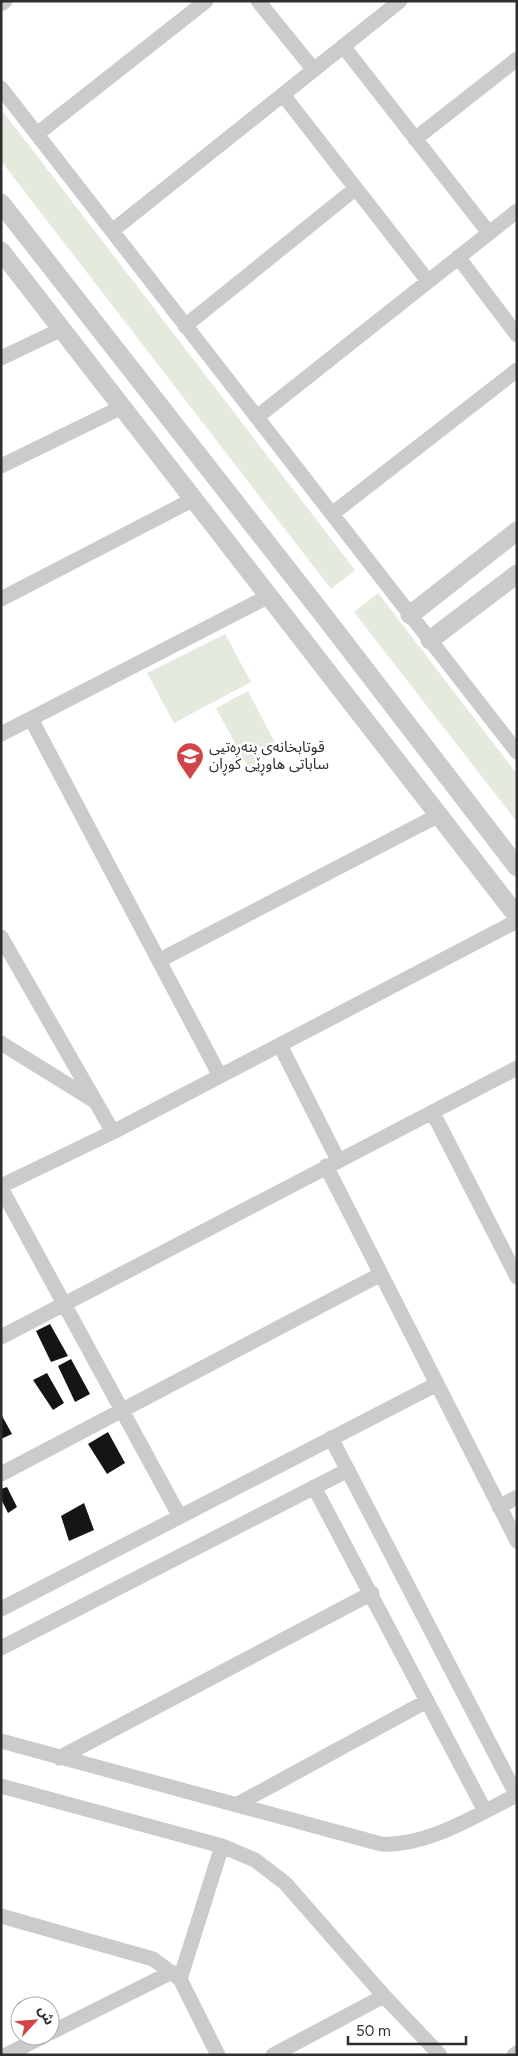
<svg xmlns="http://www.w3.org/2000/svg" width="518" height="2056" font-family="Figtree,'Noto Sans Arabic',sans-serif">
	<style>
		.green { fill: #e4eade }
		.building { fill: #151515 }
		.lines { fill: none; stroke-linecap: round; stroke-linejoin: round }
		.minor { stroke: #cbcbcb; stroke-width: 15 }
		.tertiary { stroke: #cbcbcb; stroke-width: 19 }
		.labels { text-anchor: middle; stroke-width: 5; stroke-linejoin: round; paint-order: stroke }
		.poi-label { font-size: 15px; fill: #2e2e2e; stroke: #fff; text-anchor: start }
	</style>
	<rect width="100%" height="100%" fill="#fff"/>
	<path class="green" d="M1,109L355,570L331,589L1,161Z
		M378,593L517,774V822L354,612Z
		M225,634L251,682L174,723L147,673Z
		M248,691L279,751L248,767L216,708Z"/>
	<path class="building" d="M50,1324L68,1356L51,1362L36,1331Z
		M71,1359L90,1394L75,1402L58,1366Z
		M47,1373L64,1403L53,1410L33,1380Z
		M1,1414L12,1434L1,1439Z
		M108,1432L125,1463L107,1474L88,1444Z
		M7,1487L17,1507L8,1513L1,1499V1489Z
		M84,1503L94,1530L69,1541L61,1516Z"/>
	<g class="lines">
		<path class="minor" d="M258,1L314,70
			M1,4L5,1
			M343,46L489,233
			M1,88L517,752
			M284,96L428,281
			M37,134L206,1
			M415,139L517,59
			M112,231L400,1
			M458,257L517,335
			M185,326L355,189
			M1,358L62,329
			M257,417L517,211
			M1,466L122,407
			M332,514L517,370
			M1,599L194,499
			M31,719L220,1076
			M1,734L269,596
			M1,937L113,1132
			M160,960L439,815
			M1,1043L96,1102
			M280,1045L338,1160
			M433,1113L517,1277
			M326,1166L517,1541
			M1,1186L113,1132L517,921
			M1,1188L180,1517
			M1,1337L517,1068
			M331,1438L517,1796
			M1,1474L381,1274
			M314,1487L485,1811
			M499,1507L517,1497
			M1,1609L437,1384
			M1,1648L348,1470
			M1,1741L381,1844C427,1847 476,1815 517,1795
			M59,1758L372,1593
			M1,1786L222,1846L255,1860L285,1883L384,1996L440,2055
			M236,1805L427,1701
			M1,1916L153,1959L180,1979L218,2055
			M180,1979L222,1846
			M50,2033L172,1972
			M6,2055L44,2036
			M273,2055L384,1996
			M514,2055L517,2053"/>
		<path class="tertiary" d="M1,203L328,621L517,867
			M1,251L517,916
			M410,615L517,531
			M430,640L517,574"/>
	</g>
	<defs>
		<g id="school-pin" transform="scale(1.4375)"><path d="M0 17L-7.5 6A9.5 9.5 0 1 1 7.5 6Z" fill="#d14447" stroke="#fff"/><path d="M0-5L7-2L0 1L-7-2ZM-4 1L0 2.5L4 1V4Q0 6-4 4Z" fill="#fff"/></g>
	</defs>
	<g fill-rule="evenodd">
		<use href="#school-pin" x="190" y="756"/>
	</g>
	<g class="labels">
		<g class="poi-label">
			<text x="209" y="752">قوتابخانەی بنەڕەتیی<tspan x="209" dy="17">ساباتی هاوڕێی کوڕان</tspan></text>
		</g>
	</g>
	<rect width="518" height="2056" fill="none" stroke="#2e2e2e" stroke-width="5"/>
	<g transform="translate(35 2021) rotate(64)"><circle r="24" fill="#ffffff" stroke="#ababab"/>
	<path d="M0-4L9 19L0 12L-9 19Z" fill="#d14447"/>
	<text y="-8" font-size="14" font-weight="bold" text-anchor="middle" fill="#2e2e2e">ش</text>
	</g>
	<path d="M348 2036v8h118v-8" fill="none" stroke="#2e2e2e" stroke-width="2.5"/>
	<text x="356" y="2036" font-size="15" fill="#2e2e2e" stroke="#ffffff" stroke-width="4" paint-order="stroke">50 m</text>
</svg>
